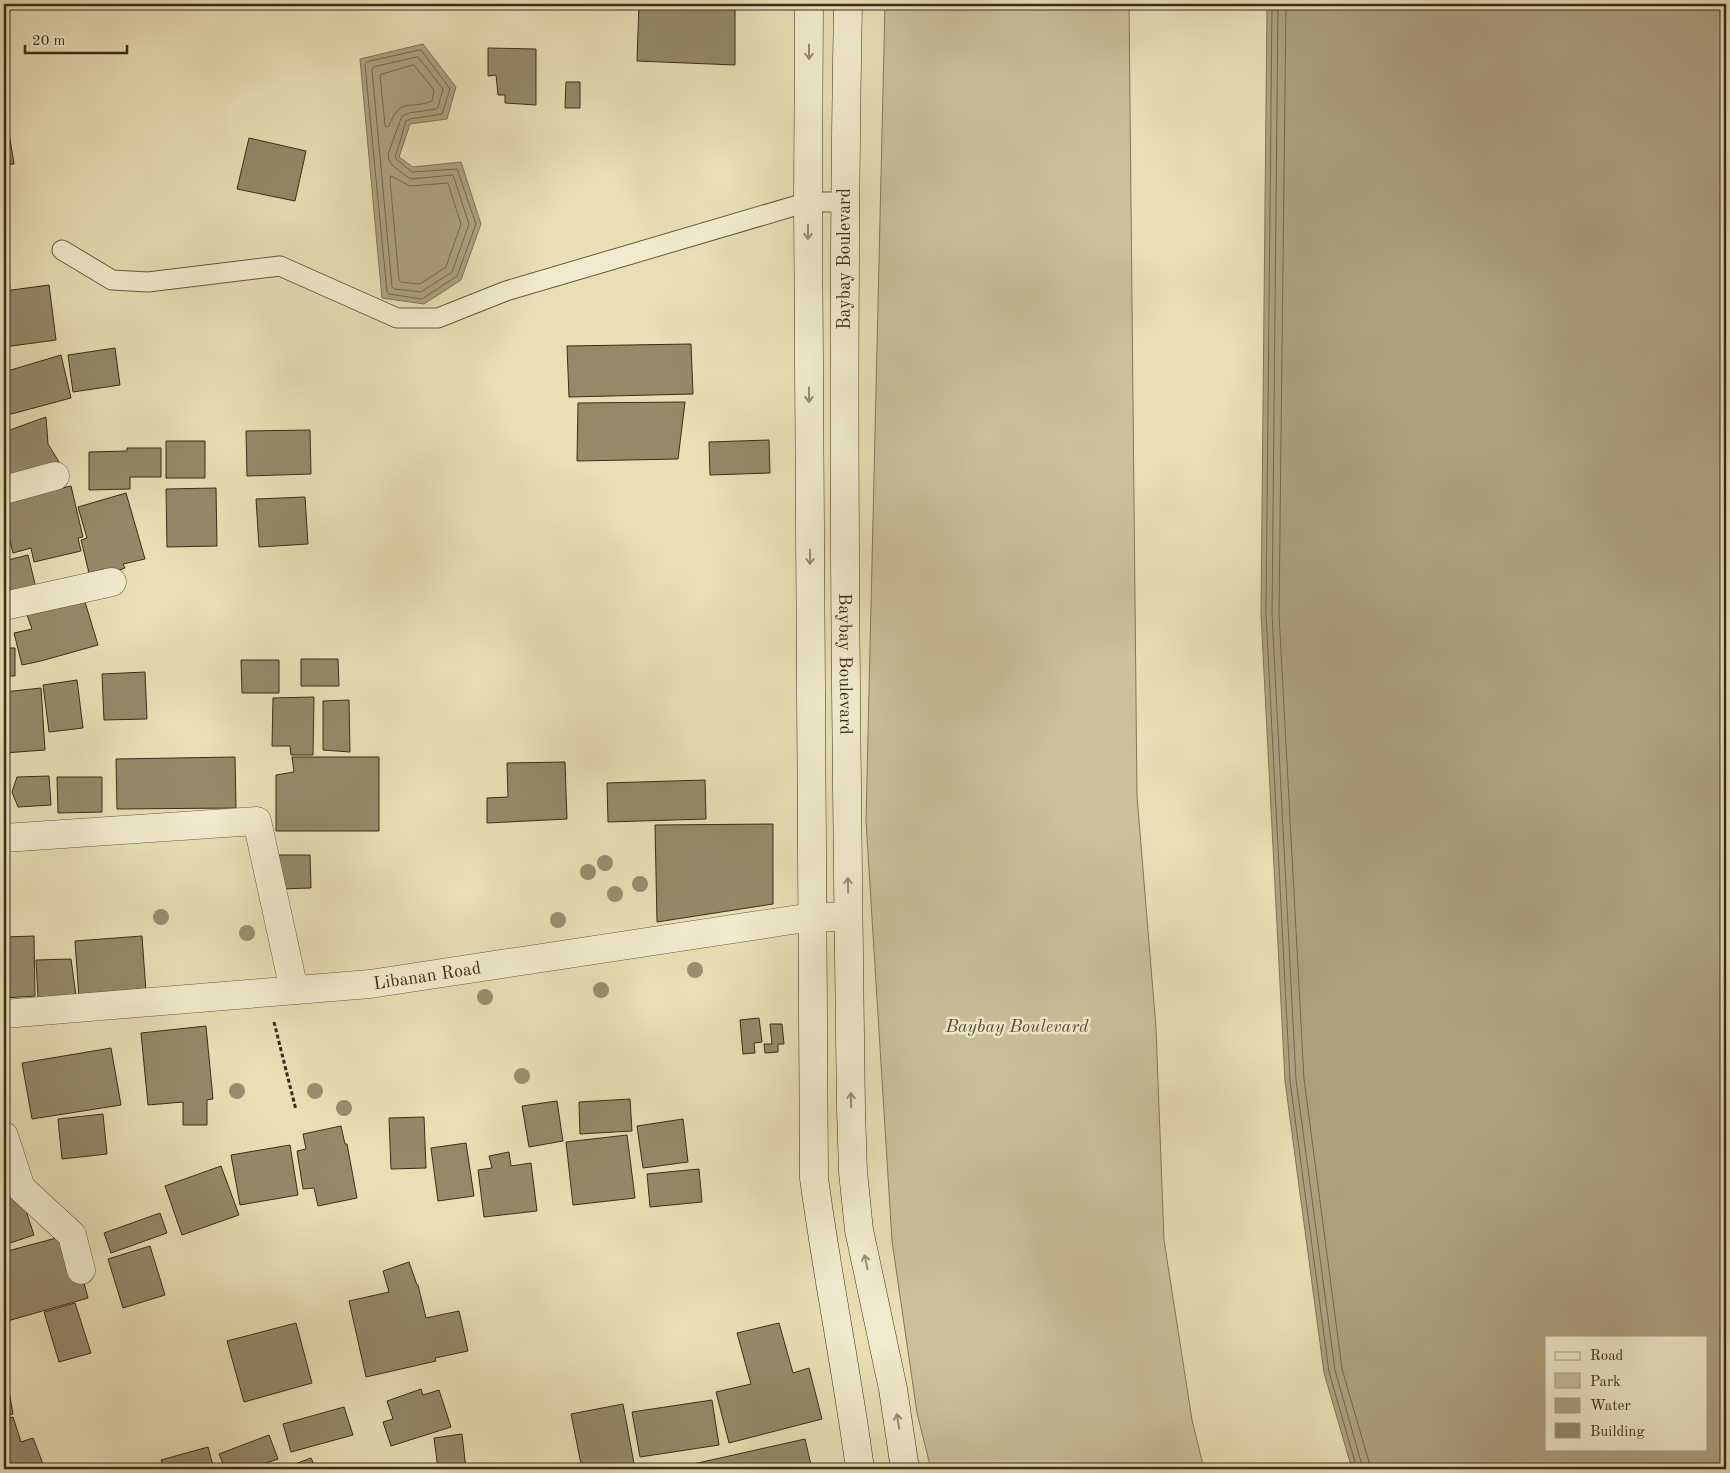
<svg xmlns="http://www.w3.org/2000/svg" width="1730" height="1473" font-family="'Old Standard TT',serif">
	<style>
		.green { fill: #cbc09a; stroke: #83765a }
		.water { fill: #aea180; stroke: #807257; fill-rule: evenodd }
		.lines { fill: none; stroke-linecap: round; stroke-linejoin: round }
		.shore { stroke: #74664d; stroke-width: 1 }
		.building { fill: #95896a; stroke: #3b2c1a }
		.lane-casing { stroke: #665840; stroke-width: 21 }
		.street-casing { stroke: #665840; stroke-width: 29 }
		.secondary-casing { stroke: #3b2c1a; stroke-width: 29 }
		.path { stroke: #3b2c1a; stroke-width: 3; stroke-dasharray: 4 2.5; stroke-linecap: butt }
		.lane { stroke: #f1eace; stroke-width: 19 }
		.street { stroke: #f1eace; stroke-width: 28 }
		.secondary { stroke: #f1eace; stroke-width: 28 }
		.tree { fill: #998d6e }
		.oneway { stroke: #968b74 }
		.labels { text-anchor: middle; stroke-width: 5; stroke-linejoin: round; paint-order: stroke }
		.street-label { font-size: 18px; fill: #3b2c1a; stroke: #f1eace }
		.park-label { font-size: 18px; font-style: italic; fill: #584a34; stroke: #f1eace }
	</style>
	<rect width="100%" height="100%" fill="#e9deb4"/>
	<filter id="stains"><feTurbulence type="fractalNoise" baseFrequency=".004" numOctaves="4"/><feColorMatrix values="0 0 0 0 .2 0 0 0 0 .09 0 0 0 0 .02 0 0 0 .5 -.17"/></filter>
	<radialGradient id="worn" r=".72"><stop offset=".6" stop-color="#630" stop-opacity="0"/><stop offset="1" stop-color="#630" stop-opacity=".3"/></radialGradient>
	<path class="green" d="M885,4H1129L1137,796L1156,1028L1164,1240L1192,1420L1204,1469H931L917,1413L892,1241L866,821Z"/>
	<path class="water" d="M1267,4H1726V1469H1352L1324,1373L1285,1081L1261,614ZM1546,1337H1706V1449H1546Z
		M423,44L456,87L447,119L410,124L399,157L413,167L461,162L481,224L461,280L424,304L382,298L360,59Z"/>
	<g class="lines">
		<path class="shore" d="M1272,4L1266,614L1290,1081L1329,1372L1357,1469
			M1278,4L1272,614L1296,1080L1335,1370L1363,1469
			M1286,4L1279,614L1304,1079L1342,1369L1371,1469
			M421,50L450,89L442,114L410,119L406,121L395,158L412,172L457,169L476,224L457,276L422,299L389,294L387,292L365,65L367,62Z
			M418,57L443,89L438,107L436,109L409,113L402,116L388,154L389,160L392,165L406,176L411,179L453,175L469,224L452,272L421,292L394,289L392,287L372,70L374,67Z
			M414,65L434,90L432,101C411,110 400,96 389,126L386,127L385,125L380,75Z
			M391,176L410,186L448,183L461,224L446,267L420,284L401,282L399,280L390,179Z"/>
	</g>
	<path class="building" d="M639,4H735V65L637,61Z
		M488,48L536,49V105L505,103V95H498L496,75L488,76Z
		M566,82H580V108H565Z
		M4,108H5L14,164L4,165Z
		M249,138L306,151L295,201L237,189Z
		M4,240L10,287L4,288Z
		M49,285L56,340L4,347V291Z
		M691,344L693,394L569,397L567,346Z
		M115,348L120,385L73,392L68,355Z
		M61,355L71,398L4,416V372Z
		M685,402L678,459L577,461L578,403Z
		M46,417L48,444L62,467L4,482V432Z
		M310,430L311,474L247,476L246,431Z
		M769,440L770,473L710,475L709,442Z
		M166,441H205V478H166Z
		M127,448H161V477H130V489L89,490V452L127,451Z
		M71,486L83,537L78,538L81,551L34,562L31,548L13,553L4,516V501Z
		M216,488L217,546L167,547L166,489Z
		M126,493L145,559L123,564L125,568L107,575L104,569L89,573L81,540L87,538L78,507Z
		M305,497L308,544L259,547L256,499Z
		M4,542L7,556L4,557Z
		M28,555L36,588L4,596V561Z
		M82,592L98,645L41,661L22,665L14,633L32,629L25,609Z
		M4,648H15V676H4Z
		M301,659H338L339,686H301Z
		M241,660H279V693H242Z
		M145,672L147,719L104,720L102,674Z
		M77,680L83,728L49,732L43,685Z
		M41,688L45,750L4,753V692Z
		M314,697L313,755H291L290,746H272L273,698Z
		M349,700L350,752L323,750V701Z
		M235,757L236,808L117,809L116,759Z
		M292,757H379V831H276V775L294,772Z
		M565,762L567,819L487,823V798L508,797L507,763Z
		M49,776L51,805L18,807L12,792L17,777Z
		M57,777H102V812L58,813Z
		M705,780L706,819L608,822L607,783Z
		M773,824V904L657,922L655,825Z
		M278,855H310L311,888L279,889Z
		M34,936L35,996L4,998V937Z
		M142,936L146,992L79,998L75,941Z
		M71,959L76,996L38,998L36,960Z
		M759,1018L762,1042L754,1043L755,1053L743,1054L740,1020Z
		M770,1024H782L784,1044H778V1052L765,1053L764,1044H772Z
		M206,1026L213,1099L207,1100V1125H183V1102L148,1105L141,1033Z
		M111,1048L121,1105L32,1119L22,1063Z
		M630,1099L632,1131L580,1134L579,1102Z
		M557,1101L563,1141L529,1147L522,1106Z
		M103,1114L107,1154L62,1159L58,1119Z
		M424,1117L426,1168L391,1169L389,1118Z
		M683,1119L688,1162L643,1168L637,1126Z
		M341,1126L345,1144H347L357,1198L318,1206L314,1188L303,1189L297,1151L306,1149L303,1134Z
		M627,1135L635,1198L573,1205L566,1142Z
		M466,1143L474,1196L438,1201L431,1148Z
		M290,1145L298,1195L240,1205L231,1155Z
		M509,1152L511,1166L531,1163L537,1211L484,1217L478,1170L492,1168L489,1156Z
		M221,1166L239,1215L182,1235L165,1186Z
		M699,1169L702,1202L650,1207L647,1174Z
		M20,1193L34,1235L4,1245V1198Z
		M160,1213L167,1233L111,1253L104,1233Z
		M71,1234L88,1298L4,1322V1252Z
		M150,1246L165,1295L123,1308L108,1259Z
		M409,1262L417,1285H418L426,1318L459,1311L468,1351L435,1358L436,1361L366,1377L349,1301L389,1292L383,1271Z
		M75,1303L91,1353L59,1362L44,1312Z
		M296,1323L312,1383L244,1402L227,1341Z
		M779,1323L793,1373L809,1368L822,1419L729,1443L716,1392L751,1384L737,1333Z
		M4,1374H6L13,1414L4,1416Z
		M421,1389L423,1395L439,1390L451,1427L391,1446L383,1422L393,1419L387,1401Z
		M712,1400L719,1445L640,1457L632,1412Z
		M623,1404L635,1469H582L571,1414Z
		M344,1407L353,1435L291,1452L283,1424Z
		M13,1417L21,1442L33,1438L45,1469H4V1420Z
		M462,1434L466,1469H438L434,1438Z
		M269,1435L278,1459L249,1469H225L219,1454Z
		M805,1439L812,1469H671Z
		M208,1447L214,1469H164L161,1460Z
		M311,1458L316,1469H285L284,1468Z"/>
	<g class="lines">
		<g class="lane-casing">
			<path id="lane" d="M62,250L112,280L148,282L280,266L397,318H438L506,291L808,202H844"/>
		</g>
		<g class="street-casing">
			<g id="street">
				<path d="M4,490L55,476"/>
				<path d="M4,606L112,582"/>
				<path d="M4,838L257,821L294,990"/>
				<path id="s1" d="M4,1014L370,984L812,917H848"/>
				<path d="M4,1136L21,1188L72,1235L81,1270"/>
			</g>
		</g>
		<g class="secondary-casing">
			<g id="secondary">
				<path d="M809,4L808,202L814,1178C827,1275 847,1372 860,1469"/>
				<path id="s2" d="M848,4C841,372 846,741 851,1109L853,1172L859,1230L893,1389L905,1469"/>
			</g>
		</g>
		<path class="path" d="M274,1022L296,1110"/>
		<use href="#lane" class="lane"/>
		<use href="#street" class="street"/>
		<use href="#secondary" class="secondary"/>
	</g>
	<g class="tree">
		<circle cx="605" cy="863" r="8"/>
		<circle cx="588" cy="872" r="8"/>
		<circle cx="640" cy="884" r="8"/>
		<circle cx="615" cy="894" r="8"/>
		<circle cx="161" cy="917" r="8"/>
		<circle cx="558" cy="920" r="8"/>
		<circle cx="247" cy="933" r="8"/>
		<circle cx="695" cy="970" r="8"/>
		<circle cx="601" cy="990" r="8"/>
		<circle cx="485" cy="997" r="8"/>
		<circle cx="522" cy="1076" r="8"/>
		<circle cx="237" cy="1091" r="8"/>
		<circle cx="315" cy="1091" r="8"/>
		<circle cx="344" cy="1108" r="8"/>
	</g>
	<defs><path id="oneway-shaft" d="M-6 0H5M1.5-3L5.5 0L1.5 3" fill="none" stroke-width="1.6" stroke-linecap="round" stroke-linejoin="round" transform="scale(1.25)"/></defs>
	<g class="oneway">
		<use href="#oneway-shaft" transform="translate(809 52) rotate(90)"/>
		<use href="#oneway-shaft" transform="translate(808 232) rotate(90)"/>
		<use href="#oneway-shaft" transform="translate(809 395) rotate(90)"/>
		<use href="#oneway-shaft" transform="translate(810 557) rotate(90)"/>
		<use href="#oneway-shaft" transform="translate(848 885) rotate(-91)"/>
		<use href="#oneway-shaft" transform="translate(851 1100) rotate(-91)"/>
		<use href="#oneway-shaft" transform="translate(866 1262) rotate(-102)"/>
		<use href="#oneway-shaft" transform="translate(898 1421) rotate(-99)"/>
	</g>
	<g class="labels">
		<g class="street-label">
			<text transform="translate(844 259) rotate(-90)" y="6">Baybay Boulevard</text>
			<text dy="6" stroke="none"><textPath href="#s2" startOffset="660">Baybay Boulevard</textPath></text>
			<text dy="6" stroke="none"><textPath href="#s1" startOffset="425">Libanan Road</textPath></text>
		</g>
		<g class="park-label">
			<text x="1017" y="1032">Baybay Boulevard</text>
		</g>
	</g>
	<rect width="1730" height="1473" fill="none" stroke="#e9deb4" stroke-width="20"/>
	<rect x="5" y="5" width="1720" height="1463" fill="none" stroke="#3b2c1a" stroke-width="2.5"/>
	<rect x="10" y="10" width="1710" height="1453" fill="none" stroke="#3b2c1a"/>
	<rect x="1545" y="1336" width="162" height="115" fill="#f1eace" stroke="#a89e86"/>
	<rect x="1555" y="1352" width="25" height="8" fill="#f1eace" stroke="#a89e86"/>
	<text x="1590" y="1360" font-size="15" fill="#3b2c1a">Road</text>
	<rect x="1555" y="1373" width="25" height="15" fill="#cbc09a" stroke="#a89e86"/>
	<text x="1590" y="1386" font-size="15" fill="#3b2c1a">Park</text>
	<rect x="1555" y="1398" width="25" height="15" fill="#aea180" stroke="#a89e86"/>
	<text x="1590" y="1410" font-size="15" fill="#3b2c1a">Water</text>
	<rect x="1555" y="1423" width="25" height="15" fill="#95896a" stroke="#a89e86"/>
	<text x="1590" y="1436" font-size="15" fill="#3b2c1a">Building</text>
	<path d="M25 45v8h102v-8" fill="none" stroke="#3b2c1a" stroke-width="2.5"/>
	<text x="32" y="45" font-size="15" fill="#3b2c1a" stroke="#f1eace" stroke-width="4" paint-order="stroke">20 m</text>
	<rect width="100%" height="100%" filter="url(#stains)"/>
	<rect width="100%" height="100%" fill="url(#worn)"/>
</svg>
